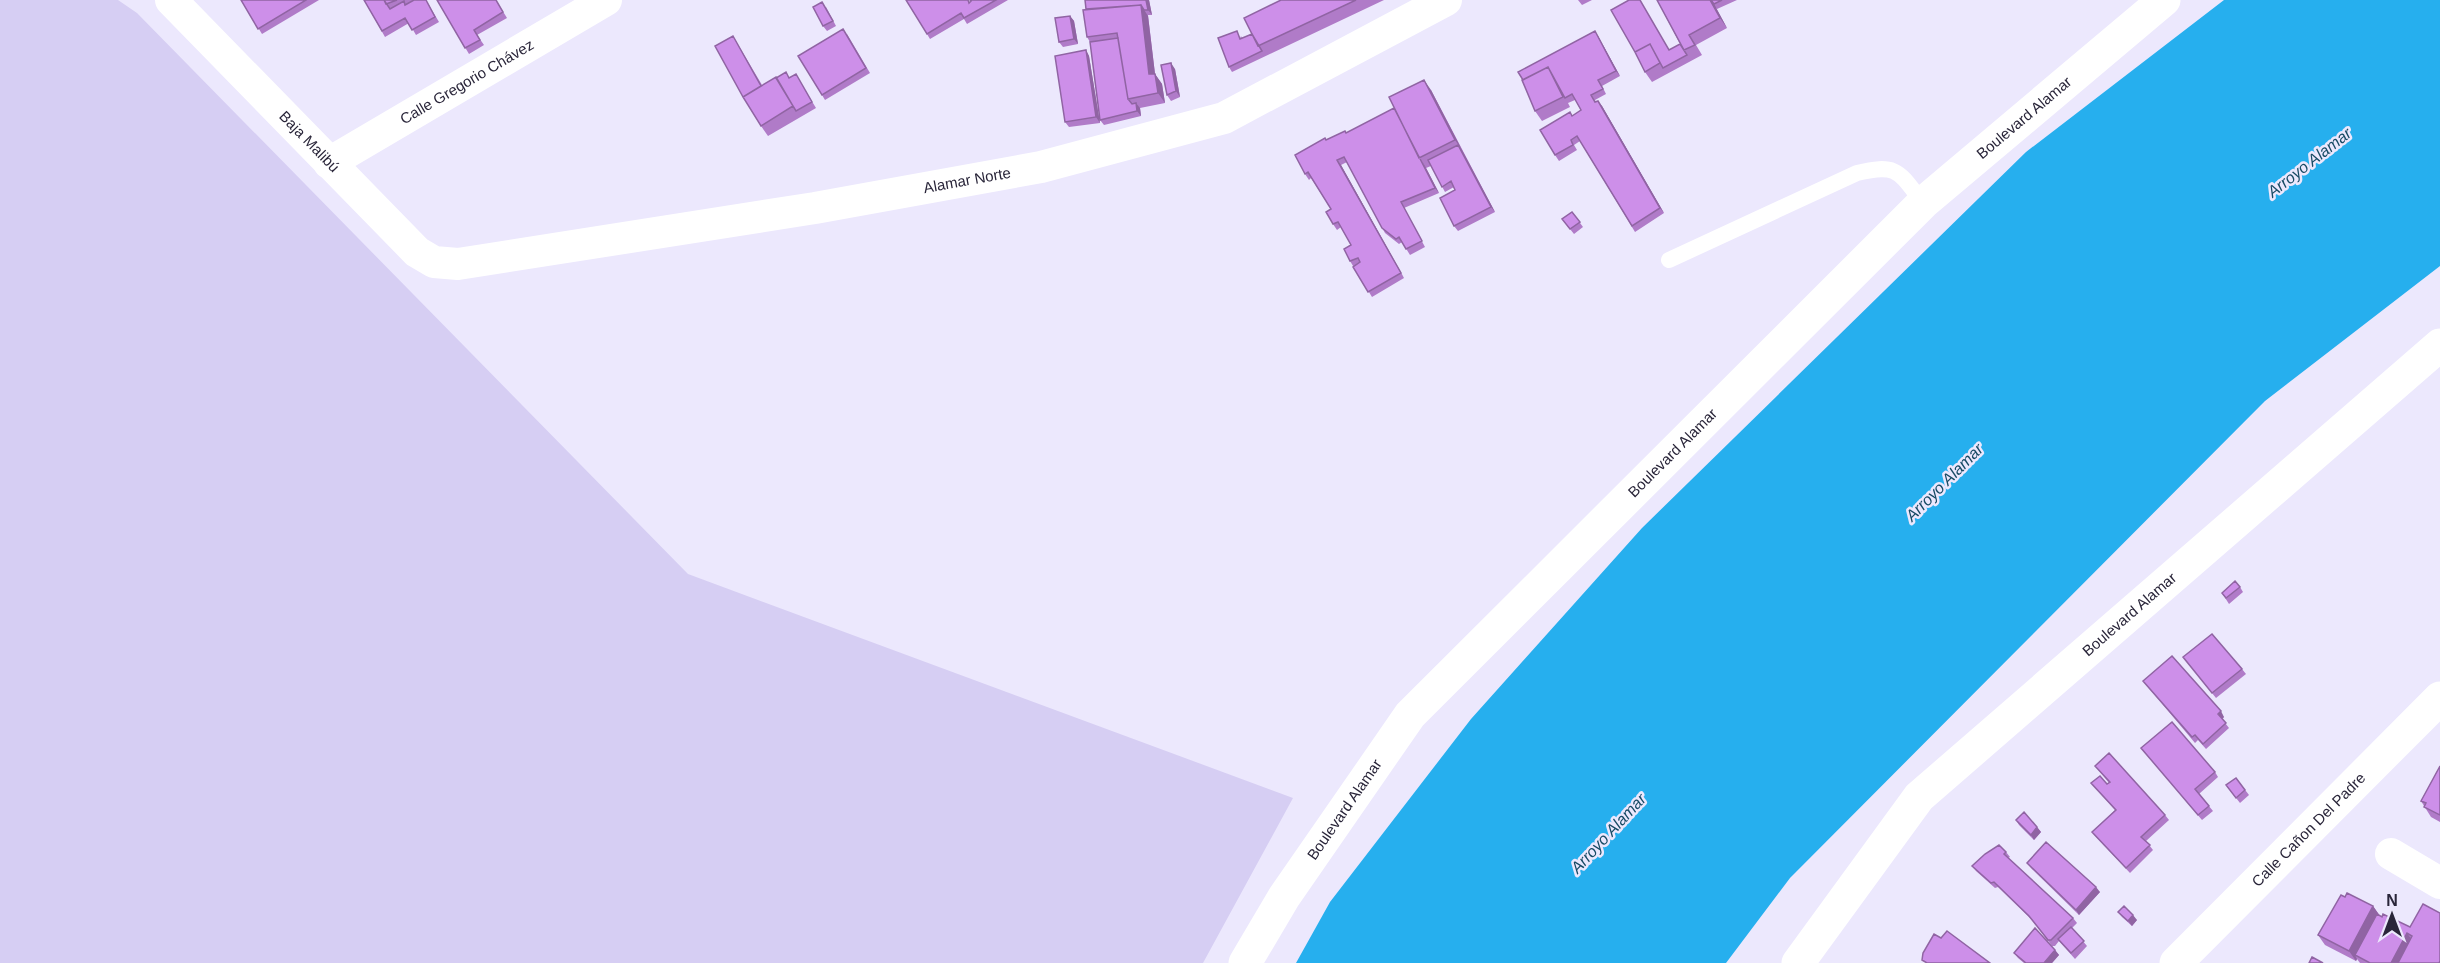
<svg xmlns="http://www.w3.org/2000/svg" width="2440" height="963" font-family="Arial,sans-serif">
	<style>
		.green { fill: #d6cef3 }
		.water { fill: #26afee }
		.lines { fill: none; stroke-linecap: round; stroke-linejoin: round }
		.service { stroke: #fff; stroke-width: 16 }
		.minor { stroke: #fff; stroke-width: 32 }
		.tertiary { stroke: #fff; stroke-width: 33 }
		.trunk { stroke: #fff; stroke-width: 33 }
		.wall { fill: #b07bc8 }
		.shaded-wall { fill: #9064a3 }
		.building { fill: #cd8fe9; stroke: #9064a3; stroke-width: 1.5 }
		.labels { text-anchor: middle; stroke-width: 5; stroke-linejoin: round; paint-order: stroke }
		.street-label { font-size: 15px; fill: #292539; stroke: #ece8fd }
		.water-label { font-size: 16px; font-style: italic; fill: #174a64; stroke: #ece8fd }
	</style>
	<rect width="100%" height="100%" fill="#ece8fd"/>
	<path class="green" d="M0,0H118L137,13L688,574L1293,798L1203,963H0Z"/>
	<path class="water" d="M2224,0H2440V266L2265,401L1790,878L1726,963H1296L1330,902L1471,719L1642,528L2026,152Z"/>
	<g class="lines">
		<path class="service" d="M1669,260L1857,173C1898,163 1899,172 1923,203"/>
		<g class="minor">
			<path id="s1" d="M171,0L417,252L434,262L458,264L815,208L1041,167L1224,118L1446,0"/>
			<path id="s2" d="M329,163L606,0"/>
			<path d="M2391,854L2440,883"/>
		</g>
		<path class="tertiary" id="s3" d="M2176,963L2440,698"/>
		<g class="trunk">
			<path id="s4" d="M1245,963L1284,897L1410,715L1923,203L2164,0"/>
			<path id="s5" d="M1798,963L1919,797L2440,345"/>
		</g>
	</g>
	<path class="wall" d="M241,0H319L262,34Z
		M364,0H426L439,22L416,35L409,23L385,37Z
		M437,0H496L507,18L477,35L484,45L469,54Z
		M970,0H1008L967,24L964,19L930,39L927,34L971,1Z
		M1085,0H1149L1152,15H1148L1155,74L1162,84L1165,103L1140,108L1141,116L1104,125L1100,120L1090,42L1087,37L1086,9Z
		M1281,0H1384L1232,72L1229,67L1241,36L1242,38L1252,34Z
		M1578,0H1592L1582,5Z
		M1640,0L1669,50L1680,44L1657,0H1737L1717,9L1716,8L1727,28L1696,45L1702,55L1652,82L1645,72Z
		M826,7L836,26L827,31L823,26Z
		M1070,16L1074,21L1078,44L1063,47L1059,42Z
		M847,34L870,73L825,100L822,95Z
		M733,36L762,85L789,77L799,80L816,108L768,136L761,126Z
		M1598,36L1620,76L1602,86L1606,94L1595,100L1596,102L1602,106L1664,213L1635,232L1580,141L1574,145L1577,150L1559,161L1555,155L1573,116L1581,110L1575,100L1568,103L1570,107L1542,121L1535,111Z
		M1086,50L1089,56L1100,123L1069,127L1065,122Z
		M1175,69L1180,97L1171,101L1167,95Z
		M1431,90L1495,212L1458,231L1454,226L1455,190L1454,187L1445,192L1431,166L1426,168L1425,166L1439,193L1404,208L1425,247L1410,255L1402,242L1399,244L1385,233L1347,162L1341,165L1404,278L1372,297L1350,261L1351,245L1341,227L1337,230L1333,224L1331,209L1311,178L1309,180L1305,174L1326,140L1345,131L1347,133Z
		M1572,212L1583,227L1574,234L1562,219Z
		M2240,587L2243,592L2229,604L2222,593Z
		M2187,662L2242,669L2246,674L2216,698Z
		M2143,681L2224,717L2222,719L2229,728L2206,749L2198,740L2195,743Z
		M2141,748L2215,772L2218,777L2199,794L2213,811L2202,820Z
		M2095,766L2165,815L2169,820L2146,841L2153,850L2130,873L2096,837L2092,832L2115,810L2091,783L2107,784L2109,783Z
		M2440,766V822L2431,817L2421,801Z
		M2236,778L2249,795L2240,803L2226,785Z
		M2016,820L2037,827L2041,832L2034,840L2019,825Z
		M2006,852L2010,857L2008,858L2073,918L2077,923L2072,928L2087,946L2075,959L2059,941L2055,946H2052L2033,921L1998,887L1995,888L1976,871L1972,866Z
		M2027,863L2100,892L2079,915L2031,868Z
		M2345,897L2373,906L2380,916L2410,927L2440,963H2360L2357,959L2356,961L2325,945L2318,935Z
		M2118,912L2137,920L2132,926L2122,917Z
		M2055,950L2059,955L2052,963H2024L2018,958L2014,953Z"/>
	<path class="shaded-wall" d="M1146,0H1149L1152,15L1148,10Z
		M1710,0H1712L1727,28L1720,18Z
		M1141,5L1148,16L1155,74L1162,84L1165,103L1158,93L1149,74Z
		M1070,16L1074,21L1078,44L1074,39Z
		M1595,31L1598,36L1620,76L1616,71Z
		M1086,50L1089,56L1100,123L1096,117Z
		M1171,63L1175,69L1180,97L1176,91Z
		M1424,80L1431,90L1462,150L1455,140Z
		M1598,101L1602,106L1664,213L1660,208Z
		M1136,103L1140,108L1141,116L1137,111Z
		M1458,145L1462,150L1495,212L1491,207Z
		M1337,160L1341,165L1404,278L1401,273Z
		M1422,161L1425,166L1439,193L1435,188Z
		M2221,711L2224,717L2222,719L2218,714Z
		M2037,827L2041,832L2034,840L2031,835Z
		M2096,887L2100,892L2079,915L2076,910Z
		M2373,906L2380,916L2355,955L2357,959L2356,961L2349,951Z
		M2133,915L2137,920L2132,926L2128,921Z
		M2407,933L2414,943L2403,963H2391Z
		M2055,950L2059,955L2052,963H2044Z"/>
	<path class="building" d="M241,0H306L258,29Z
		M364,0H384L390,9L404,1L405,5L414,0H426L435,17L412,30L405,18L382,31Z
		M384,0H397L386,4Z
		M437,0H496L503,12L474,30L480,40L465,48Z
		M906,0H968L969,3L971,1L970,0H996L964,18L961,13L927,34Z
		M1085,0H1146L1148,10H1144L1141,5L1086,9Z
		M1281,0H1356L1258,46L1244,18Z
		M1629,0H1640L1669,50L1680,44L1687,55L1663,68L1650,44L1635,52L1611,10Z
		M1657,0H1710L1720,18L1689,35L1695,45L1684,50Z
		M1711,0H1722L1714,4Z
		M822,2L833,21L823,26L813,7Z
		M1141,5L1149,74H1155L1158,93L1128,99L1117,33L1087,37L1083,10Z
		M1070,16L1074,39L1059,42L1055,18Z
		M843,29L866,68L822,95L798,56Z
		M1237,31L1240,39L1252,34L1262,51L1229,67L1218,38Z
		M1595,31L1616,71L1598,80L1603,89L1591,95L1595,102L1598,101L1660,208L1632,226L1577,136L1571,140L1573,145L1555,155L1540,130L1570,112L1572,116L1581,110L1572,94L1565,98L1548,67L1523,80L1518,72Z
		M733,36L761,86L743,97L715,46Z
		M1118,38L1128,99L1132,104L1136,103L1137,111L1100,120L1090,42Z
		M1650,44L1660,63L1645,72L1635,52Z
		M1086,50L1096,117L1065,122L1055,56Z
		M1171,63L1176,91L1167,95L1161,65Z
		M1548,67L1563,97L1535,111L1522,80Z
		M786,72L789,78L796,74L812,102L796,111L776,78Z
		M776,77L793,106L761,126L743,97Z
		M1424,80L1455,140L1419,158L1389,97Z
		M1394,108L1435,188L1401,202L1422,241L1406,249L1399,237L1396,239L1382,228L1344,157L1337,160L1401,273L1368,292L1353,267L1360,262L1358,258L1350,261L1344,249L1351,245L1338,222L1333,224L1326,212L1331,209L1308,172L1305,174L1295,155L1325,138L1326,140L1345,131L1346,133Z
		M1458,145L1491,207L1454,226L1440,198L1455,190L1451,181L1442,187L1428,160Z
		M1572,212L1580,222L1570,229L1562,219Z
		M2235,581L2240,587L2226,598L2222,593Z
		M2212,634L2242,669L2212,693L2183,657Z
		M2172,656L2221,711L2218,714L2226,723L2203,744L2195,735L2192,737L2143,681Z
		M2172,722L2215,772L2195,789L2209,806L2198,815L2141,748Z
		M2109,753L2165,815L2141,837L2150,845L2126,868L2092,832L2116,810L2091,783L2100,776L2107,784L2110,782L2095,766Z
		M2440,766V815L2424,807L2426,803L2421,801Z
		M2236,778L2245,790L2236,798L2226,785Z
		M2024,812L2037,827L2031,835L2016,820Z
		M2046,842L2096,887L2076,910L2027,863Z
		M1999,845L2006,852L2004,854L2073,918L2051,940H2048L2029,916L1994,882L1991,883L1972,866L1985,854Z
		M2347,893L2373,906L2349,951L2318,935L2341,895L2345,897Z
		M2423,904L2440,913V961L2439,963H2398L2412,936L2407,933L2391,963H2370L2355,955L2377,914L2382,917L2383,914L2410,927Z
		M2124,906L2133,915L2128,921L2118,912Z
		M2071,927L2084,941L2071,953L2058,939Z
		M2035,928L2055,950L2044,963H2026L2014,953Z
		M1947,931L1990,963H1927L1922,960L1923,953L1934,934L1941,938Z
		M2312,957L2323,963H2309Z"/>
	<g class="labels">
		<g class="street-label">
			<text dy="5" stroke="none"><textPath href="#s2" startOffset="160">Calle Gregorio Chávez</textPath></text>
			<text dy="5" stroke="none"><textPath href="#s4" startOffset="1155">Boulevard Alamar</textPath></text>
			<text dy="5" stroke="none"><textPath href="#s1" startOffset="198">Baja Malibú</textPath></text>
			<text dy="5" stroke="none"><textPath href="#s1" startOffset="912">Alamar Norte</textPath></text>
			<text dy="5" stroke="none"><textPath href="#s4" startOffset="669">Boulevard Alamar</textPath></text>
			<text dy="5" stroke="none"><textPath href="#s5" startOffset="484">Boulevard Alamar</textPath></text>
			<text dy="5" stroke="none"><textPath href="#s4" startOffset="183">Boulevard Alamar</textPath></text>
			<text dy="5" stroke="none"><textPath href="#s3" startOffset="188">Calle Cañon Del Padre</textPath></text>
		</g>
		<g class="water-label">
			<text transform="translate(2309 162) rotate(-38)" y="6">Arroyo Alamar</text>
			<text transform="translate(1944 482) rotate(-45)" y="6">Arroyo Alamar</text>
			<text transform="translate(1608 833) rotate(-47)" y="6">Arroyo Alamar</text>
		</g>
	</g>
	<g transform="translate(2392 915)" stroke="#ece8fd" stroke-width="4.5" paint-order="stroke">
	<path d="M0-4.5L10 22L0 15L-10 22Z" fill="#292539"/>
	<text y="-9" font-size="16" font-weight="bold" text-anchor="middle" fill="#292539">N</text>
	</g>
</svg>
